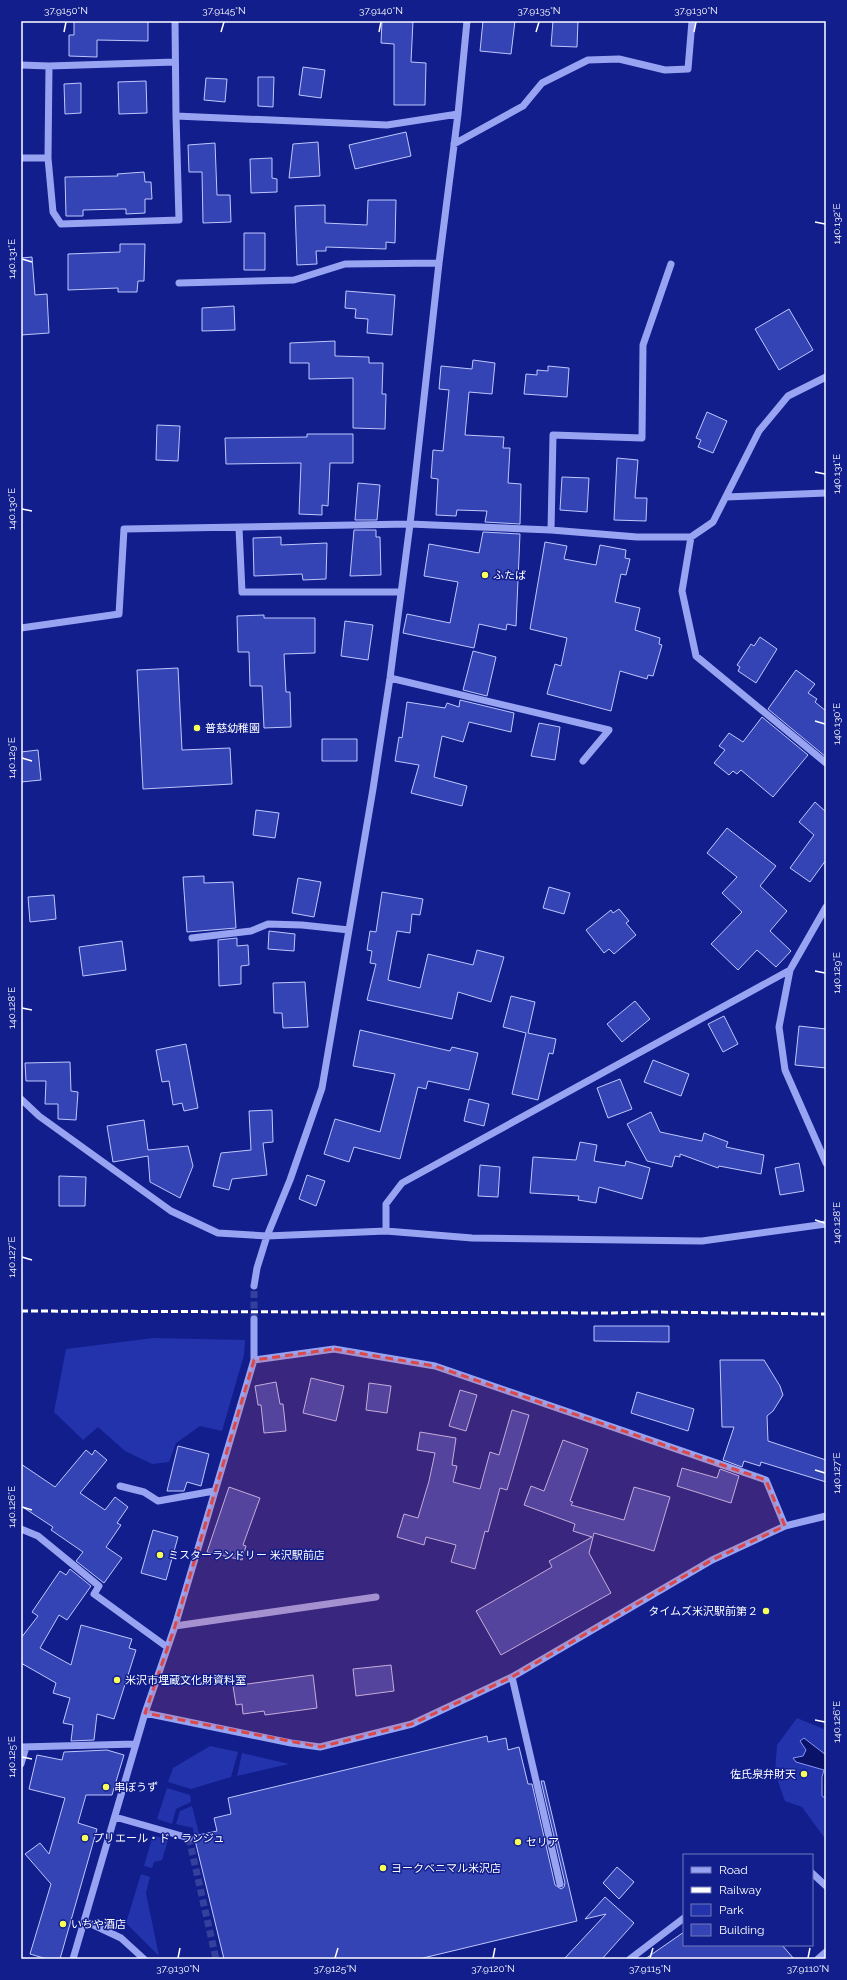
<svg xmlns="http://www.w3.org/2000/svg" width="847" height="1980" font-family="Raleway,'Noto Sans JP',sans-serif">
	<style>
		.green { fill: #2233ac }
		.water { fill: #0a1368; stroke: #8999f6 }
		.building { fill: #3444b4; stroke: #bfc7fd }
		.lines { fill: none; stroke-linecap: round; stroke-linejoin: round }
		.minor-tunnel { stroke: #35409d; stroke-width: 7; stroke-dasharray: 7 3.5; stroke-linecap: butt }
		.minor { stroke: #98a4f2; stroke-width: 7 }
		.rail { stroke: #fff; stroke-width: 3; stroke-dasharray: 7 3; stroke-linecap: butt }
		.marked { fill: #dc4848; fill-opacity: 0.2; stroke: #dc4848; stroke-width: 3; stroke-dasharray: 8 5; stroke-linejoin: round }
		.ticks { fill: none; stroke: #fff; stroke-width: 1.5 }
		.poi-dot { fill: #f9ff59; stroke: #111e8c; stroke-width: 1.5 }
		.labels { text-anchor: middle; stroke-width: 3; stroke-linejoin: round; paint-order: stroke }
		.poi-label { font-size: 11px; fill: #fff; stroke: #111e8c; text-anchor: start }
		.neatline { fill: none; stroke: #fff; stroke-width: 1.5 }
		.ticks-label { font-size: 10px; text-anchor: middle; fill: #fff }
	</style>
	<rect width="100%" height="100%" fill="#111e8c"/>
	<path class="green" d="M153,1338L245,1340L244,1355L222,1431L200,1426L176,1443L169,1462L152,1464L125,1451L98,1427L83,1440L54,1412L66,1349Z
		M797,1718L826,1730V1840L802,1807L785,1801L775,1773L777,1745Z
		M210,1746L238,1752L231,1777L191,1789L168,1782L173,1768Z
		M242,1753L289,1764L237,1776Z
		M167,1788L190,1795L191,1802L176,1809L172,1824L157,1819Z
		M192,1806L199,1834L194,1835L193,1828L176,1824L180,1811Z
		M153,1835L168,1840L162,1860L154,1862L152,1868L144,1866Z
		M141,1874L150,1877L146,1893L159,1956L126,1923Z"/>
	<path class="water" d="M804,1738L826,1755L825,1798L822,1796V1777L824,1770L796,1762L793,1758L803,1756L806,1750L800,1741Z"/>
	<path class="building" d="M74,21H148V41L97,40V57L69,56V35H74Z
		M382,21H413L411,62L426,63L425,105H394V44L381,43Z
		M483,21H515L511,54L480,51Z
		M553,21H578L577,47L551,46Z
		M303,67L325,70L321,98L299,95Z
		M258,77H274L273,107L258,106Z
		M206,78L227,79L225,102L204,100Z
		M146,81L147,113L119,114L118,82Z
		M81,83V113L65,114L64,84Z
		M406,132L411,156L355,169L349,145Z
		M318,142L320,176L289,178L293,144Z
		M215,143L217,195H230L231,222L203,223L202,172H189L188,145Z
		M272,158V178L277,179V192L251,193L250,159Z
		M144,172L145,182H151L152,199H145V213L126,214V209H120L83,210V216H66L65,177L118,176L117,174Z
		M368,200H396L395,243L386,242V249L326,247V251H316L317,264L297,265L295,206L325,205V223L367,225Z
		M244,233H265V270H244Z
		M120,244H145L144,281H138L137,292H118V288L68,290V254L120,252Z
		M32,257L35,295L47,294L49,333L21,335V258Z
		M346,291L395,295L392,335L367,333L368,319L355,318L356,309L345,308Z
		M234,306L235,330L202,331V308Z
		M789,309L813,350L779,370L755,329Z
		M335,341V356L369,357V363H383L382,394H386L385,429L353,428V378L309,379V363H290V343Z
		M473,360L495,363L492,394L469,392L465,435L504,437L503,448H510L508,483L521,484L520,524L485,522L487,511L457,510L456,516L436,515L438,479L431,478L433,450L443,451L449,390L439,389L441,366L472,369Z
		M548,366L569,368L567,397L524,394L526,374L537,375V370L548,371Z
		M707,412L727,421L713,453L698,447L701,440L696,438Z
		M157,425L180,426L178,461L156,460Z
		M307,434H353V463H330L328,506L322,505V515L299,514L301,463L226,464L225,438L307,437Z
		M617,458L638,460L635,498H647L646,521L614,520Z
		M562,477L589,478L587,512L560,510Z
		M358,483L380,485L377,520H355Z
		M354,530H376V537H380L381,575L350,576Z
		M483,532L520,534L516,626L507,624L506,630L479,624L474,648L403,633L407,614L450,623L458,582L424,576L429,544L479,553Z
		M281,537V545L327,543L326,579L303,580L302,574L254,576L253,538Z
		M545,542L567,546L564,559L596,565L600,545L626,550L625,558L630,559L626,575L621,574L615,602L640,608L635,630L660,638L659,644L662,645L653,676L648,675L647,679L620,671L611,711L547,694L555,664L561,666L567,638L530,629Z
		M264,615V618H315V653L284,654L286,692H290L291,727L264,728L262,686H250L249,652H238L237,616Z
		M345,621L373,625L368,660L341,656Z
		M760,637L777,649L756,683L738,671L740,667L737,665L751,644L754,646Z
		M473,651L496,657L487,696L463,690Z
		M178,668L182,750L230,748L232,784L143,789L137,670Z
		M796,670L815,684L808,693L817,699L815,702L826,711V757L768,709Z
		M460,700L514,713L511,732L469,722L463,742L442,736L434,777L467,786L462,806L411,793L419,765L395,761L399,737L402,738L407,702L445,708L447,703L459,707Z
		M762,717L808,755L773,797L741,770L737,774L733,771L729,775L714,763L725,750L719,746L729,733L743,742Z
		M539,723L560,727L555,760L531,756Z
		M322,739H357V761H322Z
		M38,750L41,780L21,782V752Z
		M815,802L826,812V860L810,882L790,868L814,835L799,822Z
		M256,810L279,813L275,838L253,835Z
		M727,828L776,866L760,886L787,911L770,931L791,951L776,967L757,950L738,970L711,944L742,912L722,893L737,877L707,853Z
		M204,876V883L233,882L236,928L187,932L183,877Z
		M298,878L321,882L314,917L292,913Z
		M549,887L570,893L564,914L543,908Z
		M382,892L423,899L420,915L412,914L410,933L397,931L388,980L420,988L428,954L473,965L477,950L504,957L491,1002L458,992L452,1019L367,1000L376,964L370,963L372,951L367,950L370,931L376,932Z
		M54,895L56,919L30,922L28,897Z
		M619,909L629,921L626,923L636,935L614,954L609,949L604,953L586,930L611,910L613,913Z
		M269,931L295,934L294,951L268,949Z
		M237,938V946L248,945L249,965L241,966V984L219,986L218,940Z
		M122,941L126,970L83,976L79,947Z
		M305,982L308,1027L283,1028L282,1013H274L273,983Z
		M511,996L535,1002L528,1033L556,1039L553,1054L549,1053L538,1100L512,1094L526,1033L503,1027Z
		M635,1001L650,1019L622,1042L607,1024Z
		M724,1016L738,1044L723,1052L708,1024Z
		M799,1026L826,1029V1068L795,1065Z
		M360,1030L450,1051L452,1047L478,1053L469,1090L428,1081L426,1089L418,1087L400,1159L354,1147L349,1162L324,1154L335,1119L380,1132L395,1074L353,1066Z
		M186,1044L198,1108L184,1111L182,1103L173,1105L169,1081L162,1082L156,1050Z
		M653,1060L689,1074L681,1096L644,1082Z
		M70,1062L71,1091L78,1092L76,1120L58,1119V1104H45L46,1081H26L25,1063Z
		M620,1079L632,1109L608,1118L597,1088Z
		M469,1099L489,1104L484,1126L464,1121Z
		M272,1110L273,1142L263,1143L267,1175L232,1179L229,1190L213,1186L221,1153L251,1150L249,1111Z
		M651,1112L660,1132L702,1141L704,1133L728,1142L726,1147L764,1155L761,1174L719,1166L718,1168L680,1154V1157L675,1156L672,1167L647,1161L627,1124Z
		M144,1120L148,1150L188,1146L193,1166L180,1198L150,1182L148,1156L113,1162L107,1126Z
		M580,1142L597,1145L594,1161L625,1166L626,1161L650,1168L642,1199L599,1187L596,1203L578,1200L579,1196L530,1193L533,1157L576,1160Z
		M799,1163L804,1191L780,1195L775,1168Z
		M480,1165L500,1167L498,1197L478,1196Z
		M307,1175L325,1181L316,1206L299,1199Z
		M59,1176L86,1177L85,1206H59Z
		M594,1326H669V1342L594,1341Z
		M720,1360H764L780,1386L783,1395L773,1411L767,1416L768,1441L826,1460V1482L761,1462L760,1466L744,1461L742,1467L723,1460L734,1427H722Z
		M311,1378L344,1386L336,1421L303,1413Z
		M276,1382L280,1404H283L286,1431L264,1433L261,1405H258L255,1386Z
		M369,1383L391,1386L387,1413L366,1410Z
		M460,1390L477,1395L466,1431L449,1426Z
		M637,1392L694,1409L688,1431L631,1413Z
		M512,1410L529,1415L507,1490L500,1488L488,1532L485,1531L475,1569L451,1562L456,1545L426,1537L424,1545L397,1537L404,1514L418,1518L429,1481L435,1453L417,1450L420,1432L456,1438L452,1465L457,1466L453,1482L480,1489L490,1452L499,1455Z
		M563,1440L588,1449L570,1501L573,1502L571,1505L624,1520L634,1487L670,1497L654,1551L594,1533L589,1553L611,1593L501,1655L476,1611L552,1567L549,1561L592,1537L573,1531L575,1524L524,1505L531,1486L544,1491Z
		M178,1446L209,1454L201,1486L187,1482L184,1491H167Z
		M86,1450L92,1455L95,1450L107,1460L80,1493L105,1510L115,1497L128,1507L117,1523L121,1525L106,1547L122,1558L104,1583L76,1561L83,1552L51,1530L53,1527L21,1506V1464L55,1487Z
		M682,1468L717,1478L720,1469L739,1476L731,1503L677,1486Z
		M229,1487L260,1498L243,1545L246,1546L242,1560L207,1552Z
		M153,1530L178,1537L166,1580L141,1573Z
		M70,1569L91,1586L67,1620L59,1615L40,1648L71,1665L81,1625L132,1639L129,1648L136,1650L114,1719L97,1714L94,1740L71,1741L73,1725L63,1723L70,1698L53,1693L56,1683L21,1663V1638L38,1616L32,1612L60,1571L66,1575Z
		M391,1665L394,1691L356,1696L353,1669Z
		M313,1675L317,1708L265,1715L264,1711L243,1714L242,1704L236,1705L233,1686Z
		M487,1736L488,1742L506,1738L508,1750L519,1747L528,1784H532L555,1885L561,1889L564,1887L565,1883L541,1781H544L577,1921L419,1959H224L194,1836L217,1831L214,1818L231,1814L228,1798Z
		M107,1750L124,1755L112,1795H86L78,1823L97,1829L60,1959H47L30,1954L51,1884L25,1854L40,1843L49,1854L65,1798L29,1789L37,1755L62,1760L64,1752Z
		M617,1867L634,1882L619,1899L603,1883Z
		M605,1897L634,1923L602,1959H564L606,1914L585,1919Z
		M684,1932V1945H782L794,1959H645Z"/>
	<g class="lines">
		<path class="minor-tunnel" d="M254,1319V1286
			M189,1838L216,1959"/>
		<path class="minor" d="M175,21L176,116L387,125L458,114
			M175,62L49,66L48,158L53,212L61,224L179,220L176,116
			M21,65L49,66
			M454,144L523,106L542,83L588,60L619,59L665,70L688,69L692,21
			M21,158H48
			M179,283L294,280L345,264L439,263
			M726,497L826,493
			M239,528L242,592H400
			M551,530L553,435L642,438L643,345L671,264
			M691,537L682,591L696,656L826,763
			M21,628L119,614L124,529L410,524L551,530L637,537H691L713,522L759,431L788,396L826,377
			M390,678L609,730L583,761
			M826,907L790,970L779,1027L785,1070L826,1163
			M192,938L251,931L268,924L302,925L349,930
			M21,1099L39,1116L171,1211L218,1233L267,1236L386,1231L472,1238L702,1241L826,1224
			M386,1231V1204L402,1183L790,970
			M254,1286L257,1268L267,1236L290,1180L322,1088L373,789L390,678L410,524L439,263L458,114L467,21
			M254,1360L334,1349L435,1366L766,1480L785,1526
			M120,1486L144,1492L158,1501L214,1491
			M21,1529L38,1536L99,1586L94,1594L167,1647
			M175,1626L376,1597
			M512,1677L560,1884
			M145,1713L291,1743L320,1747L412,1724L512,1677L712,1560L785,1526L826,1516
			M21,1747L136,1744
			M21,1764L26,1747
			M115,1817L189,1838
			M812,1873L826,1886
			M85,1921L121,1938L144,1959
			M73,1959L145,1713L175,1626L254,1360V1319
			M630,1959L684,1918
			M818,1959L826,1952"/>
		<path class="rail" d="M21,1311L612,1313L651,1312L826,1314"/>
	</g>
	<path class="marked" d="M334,1349L435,1366L766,1480L785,1526L712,1560L512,1677L412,1724L320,1747L145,1713L175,1626L254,1360Z"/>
	<path class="ticks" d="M64,32L66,22M221,32L224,22M379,32L381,22M536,32L539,22M694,32L696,22M815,222L825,224M22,259L32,262M815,472L825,474M22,509L32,511M815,721L825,724M22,758L32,761M815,971L825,973M22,1008L32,1010M815,1220L825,1223M22,1257L32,1260M815,1470L825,1473M22,1507L32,1510M815,1720L825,1722M22,1757L32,1759M178,1958L180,1948M335,1958L338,1948M493,1958L495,1948M650,1958L653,1948M808,1958L810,1948"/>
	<g class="poi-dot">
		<circle cx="485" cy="575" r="4"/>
		<circle cx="197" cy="728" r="4"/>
		<circle cx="160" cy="1555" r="4"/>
		<circle cx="766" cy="1611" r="4"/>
		<circle cx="117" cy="1680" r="4"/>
		<circle cx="804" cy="1774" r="4"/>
		<circle cx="106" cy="1787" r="4"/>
		<circle cx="85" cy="1838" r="4"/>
		<circle cx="518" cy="1842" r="4"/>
		<circle cx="383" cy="1868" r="4"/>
		<circle cx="63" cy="1924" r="4"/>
	</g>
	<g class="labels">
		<g class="poi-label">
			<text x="493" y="579">ふたば</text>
			<text x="205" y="732">普慈幼稚園</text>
			<text x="168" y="1559">ミスターランドリー 米沢駅前店</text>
			<text x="758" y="1615" text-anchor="end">タイムズ米沢駅前第２</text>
			<text x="125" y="1684">米沢市埋蔵文化財資料室</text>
			<text x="796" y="1778" text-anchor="end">佐氏泉弁財天</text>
			<text x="114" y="1791">串ぼうず</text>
			<text x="93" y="1842">プリエール・ド・ランジュ</text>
			<text x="526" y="1846">セリア</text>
			<text x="391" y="1872">ヨークベニマル米沢店</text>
			<text x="71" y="1928">いちや酒店</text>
		</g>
	</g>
	<rect width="847" height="1980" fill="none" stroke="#111e8c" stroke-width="44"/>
	<rect x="683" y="1854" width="130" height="92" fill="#111e8c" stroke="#7078ba"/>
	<rect x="691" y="1867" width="20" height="6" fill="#98a4f2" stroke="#7078ba"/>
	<text x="719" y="1874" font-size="12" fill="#ffffff">Road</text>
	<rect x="691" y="1887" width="20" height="6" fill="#ffffff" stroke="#7078ba"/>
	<text x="719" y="1894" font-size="12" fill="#ffffff">Railway</text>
	<rect x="691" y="1904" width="20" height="12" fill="#2233ac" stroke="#7078ba"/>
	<text x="719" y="1914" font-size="12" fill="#ffffff">Park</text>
	<rect x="691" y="1924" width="20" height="12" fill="#3444b4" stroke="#7078ba"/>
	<text x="719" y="1934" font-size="12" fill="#ffffff">Building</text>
	<rect x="22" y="22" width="803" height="1936" class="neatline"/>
	<g class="ticks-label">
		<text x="66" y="14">37.9150°N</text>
		<text x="224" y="14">37.9145°N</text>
		<text x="381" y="14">37.9140°N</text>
		<text x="539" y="14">37.9135°N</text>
		<text x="696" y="14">37.9130°N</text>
		<text transform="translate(836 224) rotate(-90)" y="4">140.132°E</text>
		<text transform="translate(11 259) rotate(-90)" y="4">140.131°E</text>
		<text transform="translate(836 474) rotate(-90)" y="4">140.131°E</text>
		<text transform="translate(11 509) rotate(-90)" y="4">140.130°E</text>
		<text transform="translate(836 724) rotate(-90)" y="4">140.130°E</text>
		<text transform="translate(11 758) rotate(-90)" y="4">140.129°E</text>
		<text transform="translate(836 973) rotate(-90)" y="4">140.129°E</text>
		<text transform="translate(11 1008) rotate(-90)" y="4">140.128°E</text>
		<text transform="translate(836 1223) rotate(-90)" y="4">140.128°E</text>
		<text transform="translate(11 1257) rotate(-90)" y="4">140.127°E</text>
		<text transform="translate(836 1473) rotate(-90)" y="4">140.127°E</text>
		<text transform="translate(11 1507) rotate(-90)" y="4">140.126°E</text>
		<text transform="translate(836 1722) rotate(-90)" y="4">140.126°E</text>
		<text transform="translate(11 1757) rotate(-90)" y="4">140.125°E</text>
		<text x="178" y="1972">37.9130°N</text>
		<text x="335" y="1972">37.9125°N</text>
		<text x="493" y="1972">37.9120°N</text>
		<text x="650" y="1972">37.9115°N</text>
		<text x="808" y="1972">37.9110°N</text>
	</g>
</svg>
